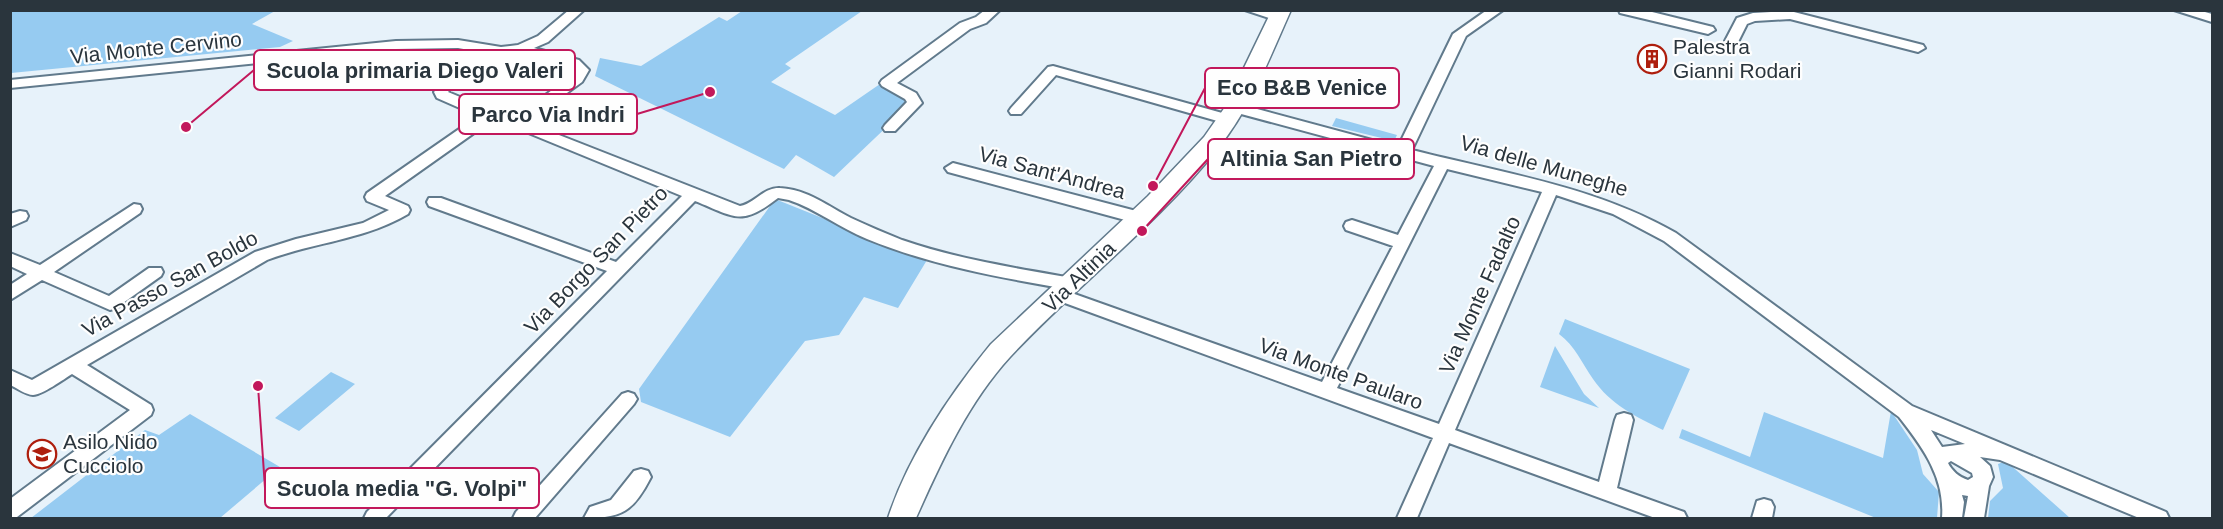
<svg xmlns="http://www.w3.org/2000/svg" width="2223" height="529" font-family="Arial,sans-serif">
	<style>
		.green { fill: #96cbf1 }
		.lines { fill: none; stroke-linecap: round; stroke-linejoin: round }
		.street-casing { stroke: #617a8c; stroke-width: 4 }
		.secondary-casing { stroke: #617a8c; stroke-width: 3 }
		.street { fill: #fff; fill-rule: evenodd }
		.secondary { fill: #fff; fill-rule: evenodd }
		.labels { text-anchor: middle; stroke-width: 4.5; stroke-linejoin: round; paint-order: stroke }
		.poi-label { font-size: 21px; fill: #2a353d; stroke: #fefefe; text-anchor: start }
		.street-label { font-size: 21px; fill: #2a353d; stroke: #fefefe }
		.leader { fill: none; stroke: #c2185b; stroke-width: 2 }
		.callout-dot { fill: #c2185b; stroke: #fefefe; stroke-width: 2 }
		.callout { fill: #fefefe; stroke: #c2185b; stroke-width: 2 }
		.callout-label { font-size: 22px; text-anchor: middle; font-weight: bold; fill: #2a353d }
	</style>
	<rect width="100%" height="100%" fill="#e7f2fa"/>
	<path class="green" d="M11,10L275,11L252,24L293,41L280,47L11,73Z
		M742,11H862L785,64L791,68L771,82L835,115L880,84L915,100L834,177L796,155L784,169L595,76L600,58L641,66L719,17L727,21Z
		M1336,118L1397,135L1394,141L1332,126Z
		M775,199L927,260L898,308L864,297L839,335L805,341L730,437L641,402L639,389Z
		M1565,319L1690,369L1663,430C1636,417 1610,404 1593,379C1582,363 1575,346 1559,334Z
		M1555,346L1584,394L1599,408L1540,387Z
		M331,372L355,384L299,431L275,418Z
		M1891,411L1917,450L1923,474L1939,492L1937,518H1876L1679,438L1682,429L1750,457L1764,412L1883,458Z
		M190,414L280,467L220,518H31L145,430L159,435Z
		M2006,461L2070,518H1988L1990,501L2003,488L1998,464Z"/>
	<g class="lines">
		<g class="street-casing">
			<path id="street" d="M569,10H584L548,42L534,48L579,60L589,70L582,82L519,128H509L491,121L385,196L408,206L410,210L408,214C364,240 314,242 267,260L87,365L151,405L153,410L151,415L17,517L10,518V499L130,410L72,374C64,379 42,395 33,395C26,395 17,388 10,385V370L32,380L255,252L296,239L363,223L389,210L367,201L365,197L367,193L478,116L437,98L434,92L447,77L480,52L458,48L396,49L10,88V80L396,41L458,40L501,47L518,45L538,36ZM521,53L569,66L575,71L571,76L513,119L448,92L456,83L494,54Z
				M985,10H1000L986,23L970,29L897,83L916,93L922,103L895,131H885L883,128L885,125L907,102L905,99L882,86L880,83L882,80L960,23L976,17Z
				M1245,10H1268L1283,14L1285,17L1278,21Z
				M1487,10H1503L1466,36L1412,150C1502,173 1594,186 1676,233L1912,406L2166,512L2169,518H2139L2000,460L1980,457L1990,466L1993,477L1989,486L1984,518H1964L1968,496L1962,495L1964,502L1962,518H1942C1945,478 1924,449 1899,417L1664,241L1613,214L1556,195L1455,430L1599,482L1615,420L1617,415L1624,413L1631,415L1633,420L1617,488L1684,512L1687,518H1655L1449,443L1417,518H1397L1433,438L1054,299L1052,295L1054,291L1060,289L1066,291L1322,382L1393,246L1346,230L1344,226L1346,222L1352,220L1398,235L1434,166L1230,111L1228,108L1235,103L1398,147L1453,34ZM1447,169L1542,192L1439,424L1337,388ZM1931,430L1965,444L1942,447ZM1951,461L1972,473L1973,477L1968,480C1959,477 1952,471 1948,463Z
				M1619,10H1644L1713,27L1715,30L1708,34L1620,13Z
				M2174,10H2198L2212,14V22Z
				M1790,11L1923,45L1925,48L1918,52L1790,19L1755,21L1747,24L1737,44L1732,45L1725,41L1737,18L1753,13Z
				M1053,66L1233,116L1235,119L1228,124L1056,75L1021,114H1011L1009,111L1011,108L1048,67Z
				M531,124L740,206C755,203 764,187 780,188C807,189 829,207 851,218C868,226 885,233 902,240C957,259 1015,268 1072,278L1078,280L1080,284L1078,288L1072,290C1003,278 933,266 867,239C840,228 816,209 789,200L778,198C741,227 735,217 695,201L386,518H364L367,512L607,271L429,206L427,202L429,198H441L616,262L682,196L526,132L524,129L526,126Z
				M953,163L1140,212L1146,214L1148,218L1146,222L1140,224L948,172L945,168Z
				M134,204L140,205L142,209L140,213L54,272L109,296L149,268H161L163,272L161,276L116,308L110,310L42,280L10,300V285L27,274L10,266V253L40,265Z
				M20,211L26,212L28,216L26,220L10,227V214Z
				M628,392L634,394L637,399L634,404L535,518H513L516,512L622,394Z
				M641,469L648,471L651,477C633,512 622,518 584,518L590,507L611,500L634,471Z
				M1764,499L1771,501L1774,507L1772,518H1752L1757,501Z"/>
		</g>
		<g class="secondary-casing">
			<path id="secondary" d="M1272,10H1291C1270,57 1251,107 1219,147C1157,225 1077,285 1010,357C968,403 941,462 916,518H888C908,457 950,394 991,344L1148,196L1204,137L1225,107Z"/>
		</g>
		<use href="#street" class="street"/>
		<use href="#secondary" class="secondary"/>
	</g>
	<defs>
		<g id="building-ring" transform="scale(1.5)"><circle r="9.5" fill="#fefefe" stroke="#ae1e0d" stroke-width="1.5"/><path d="M-4-6H4V6H1V3H-1V6H-4ZM-2.5-4.3h1.7v1.8h-1.7ZM.8-4.3h1.7v1.8H.8ZM-2.5-1h1.7V.8h-1.7ZM.8-1h1.7V.8H.8Z" fill="#ae1e0d"/></g>
		<g id="school-ring" transform="scale(1.5)"><circle r="9.5" fill="#fefefe" stroke="#ae1e0d" stroke-width="1.5"/><path d="M0-5L7-2L0 1L-7-2ZM-4 1L0 2.5L4 1V4Q0 6-4 4Z" fill="#ae1e0d"/></g>
	</defs>
	<g fill-rule="evenodd">
		<use href="#building-ring" x="1652" y="59"/>
		<use href="#school-ring" x="42" y="454"/>
	</g>
	<g class="labels">
		<g class="poi-label">
			<text x="1673" y="54">Palestra<tspan x="1673" dy="24">Gianni Rodari</tspan></text>
			<text x="63" y="449">Asilo Nido<tspan x="63" dy="24">Cucciolo</tspan></text>
		</g>
		<g class="street-label">
			<text transform="translate(156 48) rotate(-6)" y="7">Via Monte Cervino</text>
			<text transform="translate(1544 166) rotate(16)" y="7">Via delle Muneghe</text>
			<text transform="translate(1052 173) rotate(15)" y="7">Via Sant'Andrea</text>
			<text transform="translate(596 260) rotate(-46)" y="7">Via Borgo San Pietro</text>
			<text transform="translate(1079 277) rotate(-44)" y="7">Via Altinia</text>
			<text transform="translate(170 284) rotate(-29)" y="7">Via Passo San Boldo</text>
			<text transform="translate(1480 295) rotate(-66)" y="7">Via Monte Fadalto</text>
			<text transform="translate(1341 374) rotate(20)" y="7">Via Monte Paularo</text>
		</g>
	</g>
	<path class="leader" d="M186 127L254 70M1153 186L1205 88M710 92L637 114M1142 231L1208 159M258 386L265 488"/>
	<g class="callout-dot">
		<circle cx="186" cy="127" r="6"/>
		<circle cx="1153" cy="186" r="6"/>
		<circle cx="710" cy="92" r="6"/>
		<circle cx="1142" cy="231" r="6"/>
		<circle cx="258" cy="386" r="6"/>
	</g>
	<g class="callout">
		<rect x="254" y="50" width="321" height="40" rx="6"/>
		<rect x="1205" y="68" width="194" height="40" rx="6"/>
		<rect x="459" y="94" width="178" height="40" rx="6"/>
		<rect x="1208" y="139" width="206" height="40" rx="6"/>
		<rect x="265" y="468" width="274" height="40" rx="6"/>
	</g>
	<g class="callout-label">
		<text x="415" y="78">Scuola primaria Diego Valeri</text>
		<text x="1302" y="95">Eco B&amp;B Venice</text>
		<text x="548" y="122">Parco Via Indri</text>
		<text x="1311" y="166">Altinia San Pietro</text>
		<text x="402" y="496">Scuola media "G. Volpi"</text>
	</g>
	<rect width="2223" height="529" fill="none" stroke="#2a353d" stroke-width="24"/>
</svg>
